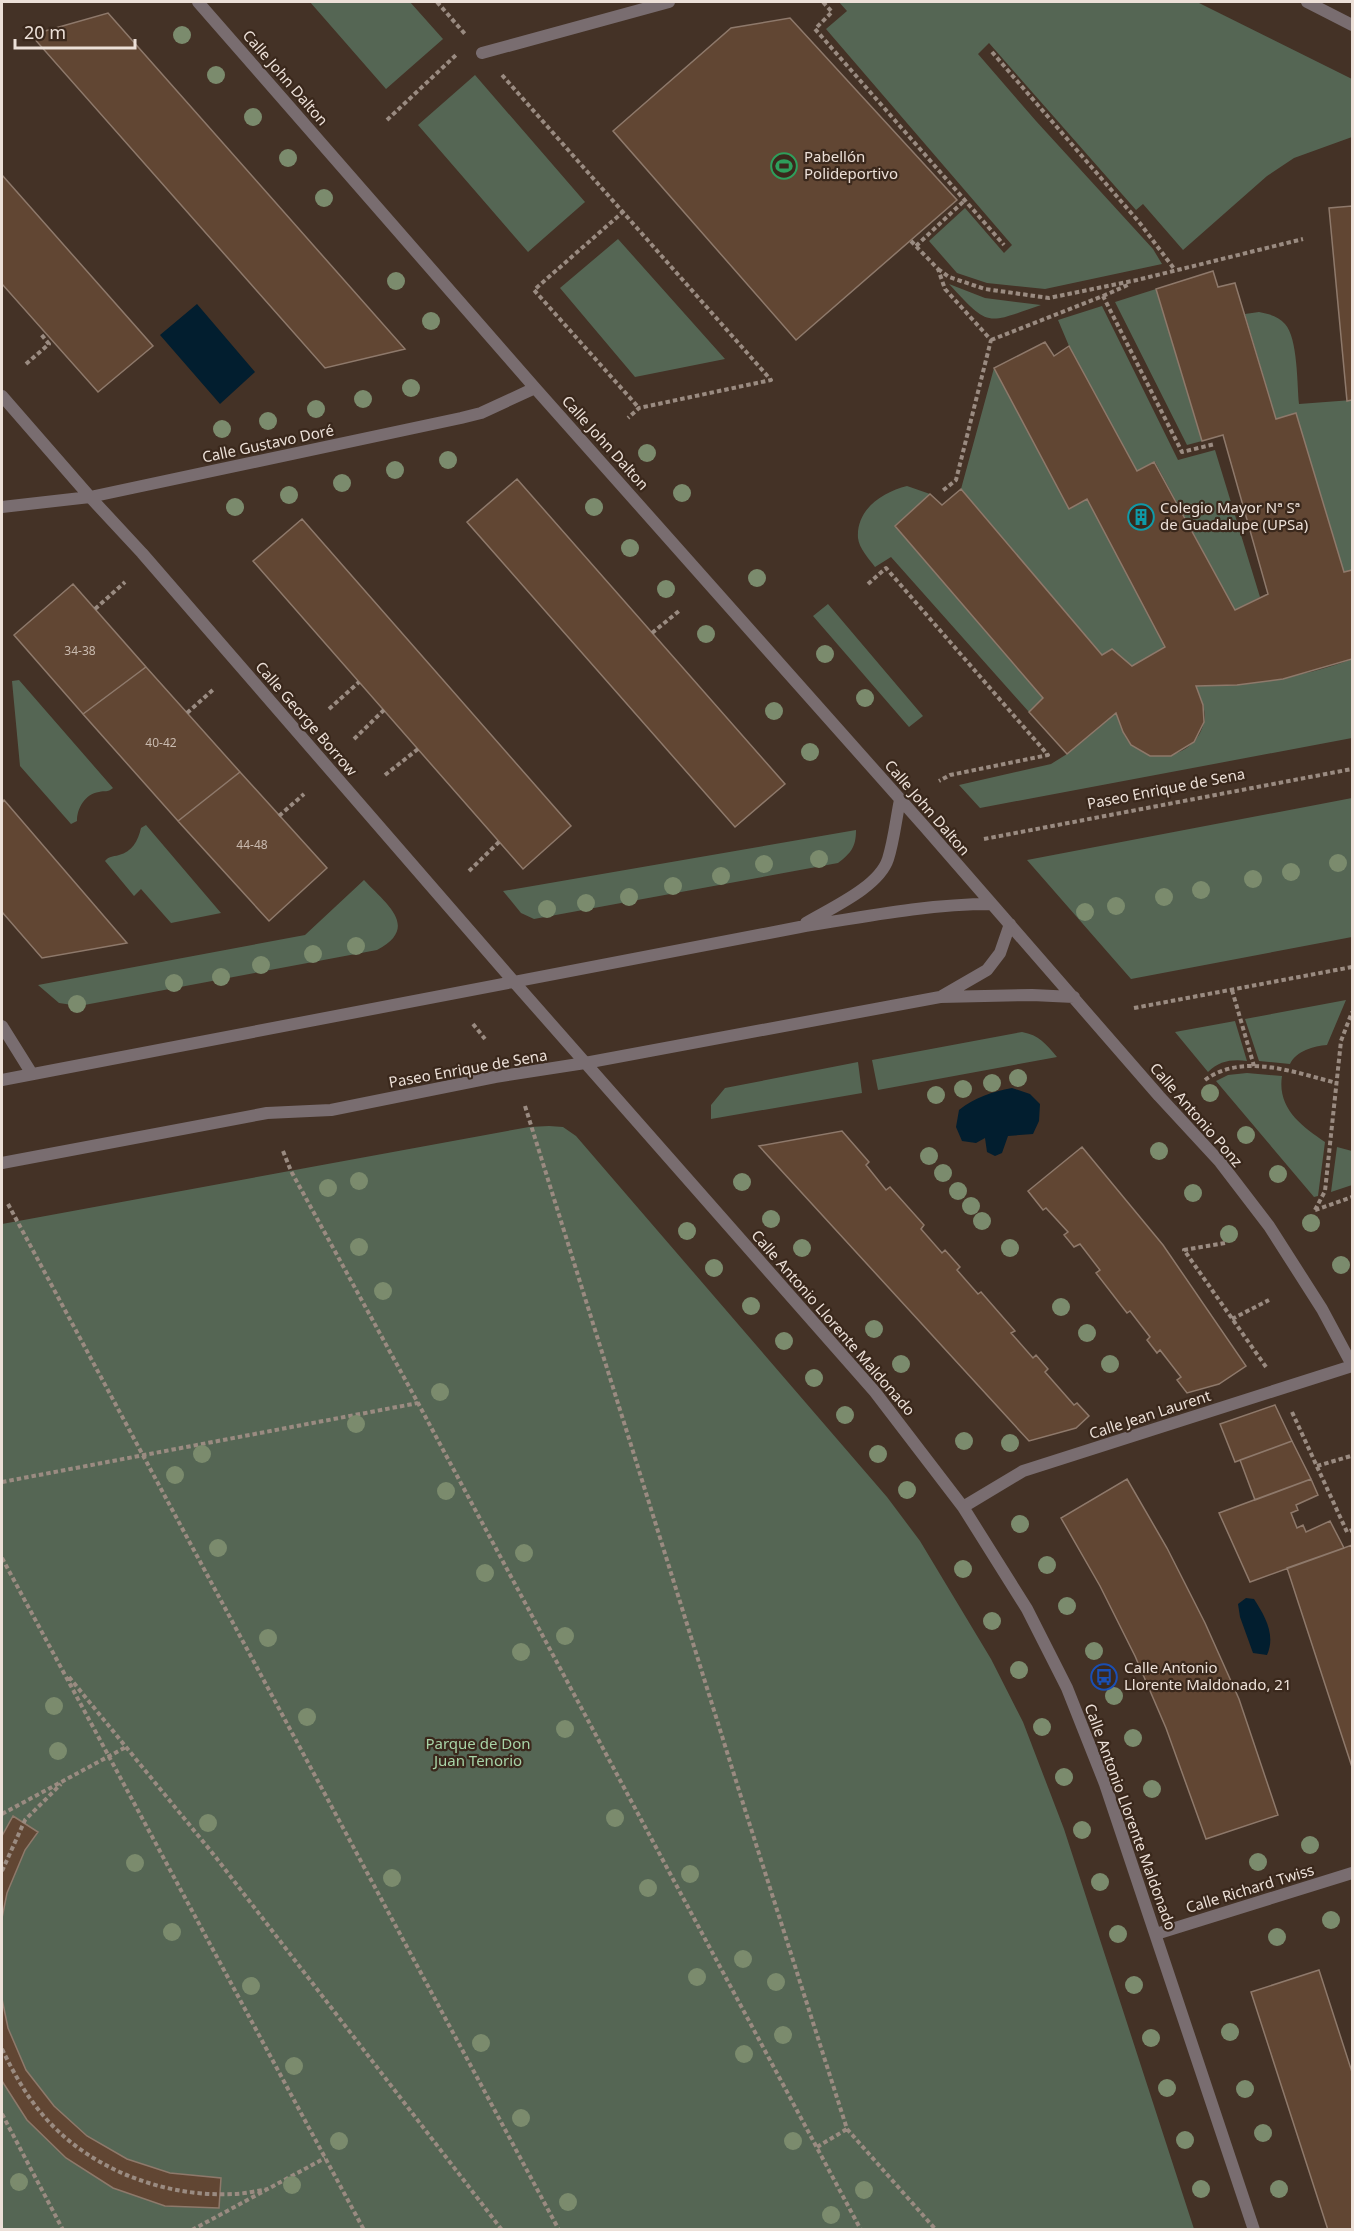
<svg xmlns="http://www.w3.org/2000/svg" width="1354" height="2231" font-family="'Noto Sans',sans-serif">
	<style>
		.green { fill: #556654 }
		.water { fill: #021e2f }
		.building { fill: #614633; stroke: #8e796b; stroke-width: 1.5 }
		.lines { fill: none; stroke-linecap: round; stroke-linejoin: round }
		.path { stroke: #9a8b81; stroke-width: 4; stroke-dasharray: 4.5 3; stroke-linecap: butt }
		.street { stroke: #796d70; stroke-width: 12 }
		.tree { fill: #7b8b6d }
		.labels { text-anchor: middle; stroke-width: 4.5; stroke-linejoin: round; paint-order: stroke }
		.number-label { font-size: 12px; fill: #c9baaf }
		.street-label { font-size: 15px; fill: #ece0d8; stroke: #3a281c }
		.poi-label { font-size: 15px; fill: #ece0d8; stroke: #3a281c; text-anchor: start }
		.park-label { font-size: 15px; fill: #a8d4a7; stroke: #3a281c }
	</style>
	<rect width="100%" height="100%" fill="#443226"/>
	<path class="green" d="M310,2H410L443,39L386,89Z
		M839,2H1197L1352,79V137L1294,158L1267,176L1183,250L1143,204L1136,210L989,43L978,54L1036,121L1153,249L1162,264L1045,289L987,283L957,273L929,241L965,208L1004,253L1012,245L826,29L847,11Z
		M475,75L585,202L528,252L418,125Z
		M618,239L725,359L635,377L560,288Z
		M949,284L985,298L1041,305C985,324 990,328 949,284Z
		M1156,289L1202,441L1187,445L1115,302Z
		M1102,306L1178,460L1215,450L1260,597L1235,610L1155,462L1137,471L1069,346L1058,320Z
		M1259,312C1269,314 1278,316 1285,324C1298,338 1297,385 1299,404L1352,400V570L1344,572L1296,414L1276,419L1245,314Z
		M994,368L1069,508L1087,499L1165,647L1132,666L1112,649L1102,655L961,489Z
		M907,486L930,494L895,526L1043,698L1029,712L891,557L875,567C869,559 859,548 858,538C856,509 883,492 907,486Z
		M828,604L923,716L909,727L813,616Z
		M1352,659V738L980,808L959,785L1051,764L1067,754L1116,713C1120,724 1124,739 1133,746C1158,766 1197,754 1204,722C1207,710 1200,697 1196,686C1250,684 1302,678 1352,659Z
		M19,680L113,788C107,793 105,790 99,792C85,794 77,808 77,821L71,824L20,766L12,681Z
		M1352,798V937L1131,979L1027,860Z
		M146,825L221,913L171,923L141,889L134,896L105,861C109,856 112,857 119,855C132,852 138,841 141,828Z
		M856,830C856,847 851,853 838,863L534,919L521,913L503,891Z
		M364,880C385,903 421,927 377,950L79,1006L59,1003L38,985L305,935Z
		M1346,1000L1327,1045C1314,1046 1296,1051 1290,1064L1259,1061L1245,1019Z
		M1235,1021L1247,1061C1232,1059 1219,1061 1208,1072L1175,1032Z
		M1022,1032C1039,1035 1046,1044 1057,1057L878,1090L872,1060Z
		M858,1062L862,1093L711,1119V1105L725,1088Z
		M1247,1073L1282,1076C1277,1108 1301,1126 1325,1142L1318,1196L1314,1197L1216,1081L1228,1075Z
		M549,1126L563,1127L576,1136L887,1497L920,1541L991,1659L1023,1722L1064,1829L1194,2229L2,2230V1224L529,1127Z
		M1337,1147L1352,1151V1185L1331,1192Z"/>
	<path class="water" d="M197,304L255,372L220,404L160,335Z
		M1012,1088L1030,1094L1040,1104L1039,1121L1033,1134L1008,1136L1002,1153L995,1156L987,1152L985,1138L976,1143L962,1141L956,1127L959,1110C975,1097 992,1092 1012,1088Z
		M1246,1598L1254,1599C1265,1616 1276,1635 1267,1655L1253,1653L1240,1617L1238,1604Z"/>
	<path class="building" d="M108,13L405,349L325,368L31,35Z
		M790,18L957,200L796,340L613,131L731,28Z
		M2,175L153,346L98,392L2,284Z
		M1352,206V400L1347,401L1329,208Z
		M1213,271L1218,287L1235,283L1276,419L1296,413L1344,572L1352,570V659L1283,679L1237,685L1196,686L1203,705L1204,722L1194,742L1171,756H1150L1131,745L1123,732L1116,713L1067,754L1029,712L1043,698L895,526L930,494L942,505L961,489L1102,655L1112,649L1132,666L1165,647L1087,499L1069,509L994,368L1045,342L1054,356L1069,346L1137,471L1154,462L1235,610L1268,594L1223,435L1202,441L1156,289Z
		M517,479L785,784L735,827L467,522Z
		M302,519L571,826L523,869L253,561Z
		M73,584L146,667L83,714L14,635Z
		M146,667L240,772L178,821L83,714Z
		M240,772L327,868L269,921L178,821Z
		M4,800L127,943L42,958L2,912V803Z
		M842,1131L869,1162L866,1165L886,1190L890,1187L924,1225L921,1229L942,1253L945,1250L960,1267L957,1270L978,1294L981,1292L1015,1331L1011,1333L1033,1358L1036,1355L1048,1369L1045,1372L1074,1405L1077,1403L1089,1416L1076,1428L1029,1441L759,1146Z
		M1082,1147L1163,1245L1246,1366L1219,1384L1187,1393L1177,1380L1181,1377L1160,1350L1157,1353L1147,1340L1150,1337L1130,1311L1127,1313L1096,1273L1100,1270L1080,1244L1074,1247L1064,1235L1068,1232L1046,1208L1043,1210L1028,1191Z
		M1275,1405L1292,1441L1235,1462L1220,1424Z
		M1292,1441L1311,1479L1255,1500L1240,1460Z
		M1127,1479L1167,1548L1205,1623L1239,1699L1278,1815L1206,1839L1166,1728L1135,1656L1100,1586L1061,1518Z
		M1311,1479L1318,1495L1296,1505L1298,1510L1291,1513L1297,1528L1303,1525L1306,1532L1330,1521L1344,1548L1250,1582L1219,1513Z
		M1352,1545V1767L1287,1568Z
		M13,1816L38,1832L25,1850L7,1893L2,1918V1836Z
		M1319,1970L1352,2072V2230H1328L1251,1992Z
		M2,1999L8,2028L26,2070L54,2106L87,2136L127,2159L170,2173L221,2178L219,2208L165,2206L113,2188L66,2158L27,2120L2,2081Z"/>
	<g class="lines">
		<path class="path" d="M437,2L465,34
			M823,2L832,12L815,29L1004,245
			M992,52L1139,222L1175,270
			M502,75L771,380L639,408L628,418
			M387,120L456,55
			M624,211L534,290L639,408
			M911,241L938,269L945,289L991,340L956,480L941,492
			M916,246L965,200
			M938,269L949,277L985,289L1049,298L1137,280L1303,239
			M1103,296L1130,284
			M991,340L1103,296L1182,452L1215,444
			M26,364L49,344L40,333
			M868,584L886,568L1048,755L950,775L939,781
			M95,609L125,582
			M652,633L679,611
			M329,709L359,682
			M187,713L215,688
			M354,739L384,710
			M385,775L418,749
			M279,816L304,794
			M984,839L1352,769
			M469,871L499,842
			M1232,990L1254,1066
			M1134,1008L1352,967
			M473,1024L485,1039
			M1205,1080C1243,1052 1296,1073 1337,1083
			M525,1106L747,1816L847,2129L936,2230
			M283,1151L291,1171L418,1403L861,2230
			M8,1204L559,2230
			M1315,1210L1325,1191L1341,1041L1352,1012
			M1315,1210L1352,1197
			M1225,1243L1184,1250L1266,1367
			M1232,1319L1269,1300
			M1292,1412L1347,1532L1352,1530
			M1317,1466L1351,1456
			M2,1482L418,1403
			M2,1558L364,2230
			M69,1677L214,1855L502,2230
			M2,1814L126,1747
			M2,1871L25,1820L61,1784
			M2,2049C16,2078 32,2106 56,2129C101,2173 169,2197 232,2194C244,2194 257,2191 268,2189
			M2,2114L63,2230
			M817,2147L847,2129
			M192,2230L325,2158"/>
		<path class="street" d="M198,2L535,388L924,826L1159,1096L1220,1162L1269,1226L1322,1309L1352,1365
			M1307,2L1352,25
			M482,53L669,2
			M2,396L90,497L142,553L515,983L875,1392L963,1507L1027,1609L1067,1688L1105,1784L1254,2230
			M2,507L90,497L461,418L481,413L535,388
			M806,923C831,908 879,887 888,859C894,840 896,819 900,800
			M942,996L987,970L1000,953L1010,924
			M2,1026L32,1074
			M2,1080L800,927C863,917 927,904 991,904
			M2,1163L267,1113L331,1110L495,1077L585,1063L940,997L1032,995L1074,997
			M963,1507L1023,1471L1352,1366
			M1156,1934L1352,1873"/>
	</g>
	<g class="tree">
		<circle cx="182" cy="35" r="9"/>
		<circle cx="216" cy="75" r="9"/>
		<circle cx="253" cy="117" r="9"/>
		<circle cx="288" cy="158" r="9"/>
		<circle cx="324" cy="198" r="9"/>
		<circle cx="396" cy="281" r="9"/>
		<circle cx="431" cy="321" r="9"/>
		<circle cx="411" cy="388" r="9"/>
		<circle cx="363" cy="399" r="9"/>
		<circle cx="316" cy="409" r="9"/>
		<circle cx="268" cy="421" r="9"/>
		<circle cx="222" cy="429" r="9"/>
		<circle cx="647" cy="453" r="9"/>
		<circle cx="448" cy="460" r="9"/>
		<circle cx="395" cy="470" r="9"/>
		<circle cx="342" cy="483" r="9"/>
		<circle cx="682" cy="493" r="9"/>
		<circle cx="289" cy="495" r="9"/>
		<circle cx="235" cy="507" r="9"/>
		<circle cx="594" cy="507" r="9"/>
		<circle cx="630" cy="548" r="9"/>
		<circle cx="757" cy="578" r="9"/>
		<circle cx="666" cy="589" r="9"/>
		<circle cx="706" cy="634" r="9"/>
		<circle cx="825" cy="654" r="9"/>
		<circle cx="865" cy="698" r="9"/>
		<circle cx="774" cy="711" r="9"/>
		<circle cx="810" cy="752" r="9"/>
		<circle cx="819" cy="859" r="9"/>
		<circle cx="1338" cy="863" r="9"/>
		<circle cx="764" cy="864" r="9"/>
		<circle cx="1291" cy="872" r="9"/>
		<circle cx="721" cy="876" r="9"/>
		<circle cx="1253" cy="879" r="9"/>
		<circle cx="673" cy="886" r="9"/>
		<circle cx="1201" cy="890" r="9"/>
		<circle cx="629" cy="897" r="9"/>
		<circle cx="1164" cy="897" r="9"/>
		<circle cx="586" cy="903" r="9"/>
		<circle cx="1116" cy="906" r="9"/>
		<circle cx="547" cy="909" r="9"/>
		<circle cx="1085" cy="912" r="9"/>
		<circle cx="356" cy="946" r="9"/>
		<circle cx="313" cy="954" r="9"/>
		<circle cx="261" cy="965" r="9"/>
		<circle cx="221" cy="977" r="9"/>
		<circle cx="174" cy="983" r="9"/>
		<circle cx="77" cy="1004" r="9"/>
		<circle cx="1018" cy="1078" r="9"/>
		<circle cx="992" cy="1083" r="9"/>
		<circle cx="963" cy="1089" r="9"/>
		<circle cx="1210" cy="1093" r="9"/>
		<circle cx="936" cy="1095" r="9"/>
		<circle cx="1246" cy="1135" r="9"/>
		<circle cx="1159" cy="1151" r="9"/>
		<circle cx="929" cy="1156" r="9"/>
		<circle cx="943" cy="1173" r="9"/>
		<circle cx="1278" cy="1174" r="9"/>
		<circle cx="359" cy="1181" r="9"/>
		<circle cx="742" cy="1182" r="9"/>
		<circle cx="328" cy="1188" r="9"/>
		<circle cx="958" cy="1191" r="9"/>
		<circle cx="1193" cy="1193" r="9"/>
		<circle cx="971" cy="1206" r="9"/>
		<circle cx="771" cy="1219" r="9"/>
		<circle cx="982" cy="1221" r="9"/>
		<circle cx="1311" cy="1223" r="9"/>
		<circle cx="687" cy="1231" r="9"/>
		<circle cx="1229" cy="1234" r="9"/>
		<circle cx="359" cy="1247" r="9"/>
		<circle cx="802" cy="1248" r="9"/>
		<circle cx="1010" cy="1248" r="9"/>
		<circle cx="1341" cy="1265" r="9"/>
		<circle cx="714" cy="1268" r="9"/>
		<circle cx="383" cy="1291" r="9"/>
		<circle cx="751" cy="1306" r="9"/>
		<circle cx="1061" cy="1307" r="9"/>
		<circle cx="874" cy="1329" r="9"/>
		<circle cx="1087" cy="1333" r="9"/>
		<circle cx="784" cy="1341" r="9"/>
		<circle cx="901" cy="1364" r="9"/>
		<circle cx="1110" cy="1364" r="9"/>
		<circle cx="814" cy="1378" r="9"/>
		<circle cx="440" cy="1392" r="9"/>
		<circle cx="845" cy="1415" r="9"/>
		<circle cx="356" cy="1424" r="9"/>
		<circle cx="964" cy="1441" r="9"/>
		<circle cx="1010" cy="1443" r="9"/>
		<circle cx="202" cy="1454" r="9"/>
		<circle cx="878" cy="1454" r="9"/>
		<circle cx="175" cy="1475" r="9"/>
		<circle cx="907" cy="1490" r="9"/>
		<circle cx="446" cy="1491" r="9"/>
		<circle cx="1020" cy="1524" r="9"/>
		<circle cx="218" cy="1548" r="9"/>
		<circle cx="524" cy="1553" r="9"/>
		<circle cx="1047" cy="1565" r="9"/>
		<circle cx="963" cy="1569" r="9"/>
		<circle cx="485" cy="1573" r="9"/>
		<circle cx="1067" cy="1606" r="9"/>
		<circle cx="992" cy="1621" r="9"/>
		<circle cx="565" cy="1636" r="9"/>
		<circle cx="268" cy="1638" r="9"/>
		<circle cx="1094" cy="1651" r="9"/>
		<circle cx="521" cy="1652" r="9"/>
		<circle cx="1019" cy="1670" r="9"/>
		<circle cx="1114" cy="1696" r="9"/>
		<circle cx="54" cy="1706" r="9"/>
		<circle cx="307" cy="1717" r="9"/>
		<circle cx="1042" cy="1727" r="9"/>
		<circle cx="565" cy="1729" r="9"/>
		<circle cx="1133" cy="1738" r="9"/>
		<circle cx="58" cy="1751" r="9"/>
		<circle cx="1064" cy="1777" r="9"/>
		<circle cx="1152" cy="1789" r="9"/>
		<circle cx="615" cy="1818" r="9"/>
		<circle cx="208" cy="1823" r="9"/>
		<circle cx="1082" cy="1830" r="9"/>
		<circle cx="1310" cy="1845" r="9"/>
		<circle cx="1258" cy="1862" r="9"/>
		<circle cx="135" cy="1863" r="9"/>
		<circle cx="690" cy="1874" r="9"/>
		<circle cx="392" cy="1878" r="9"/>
		<circle cx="1100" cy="1882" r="9"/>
		<circle cx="648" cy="1888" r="9"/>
		<circle cx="1331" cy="1920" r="9"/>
		<circle cx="172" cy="1932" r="9"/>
		<circle cx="1118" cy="1934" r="9"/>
		<circle cx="1277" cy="1937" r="9"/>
		<circle cx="743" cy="1959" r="9"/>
		<circle cx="697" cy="1977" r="9"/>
		<circle cx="776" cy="1982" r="9"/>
		<circle cx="1134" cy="1985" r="9"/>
		<circle cx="251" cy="1986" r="9"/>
		<circle cx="1230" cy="2032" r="9"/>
		<circle cx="783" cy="2035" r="9"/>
		<circle cx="1151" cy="2038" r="9"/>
		<circle cx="481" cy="2043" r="9"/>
		<circle cx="744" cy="2054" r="9"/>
		<circle cx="294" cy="2066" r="9"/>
		<circle cx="1167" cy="2088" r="9"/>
		<circle cx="1245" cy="2089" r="9"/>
		<circle cx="521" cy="2118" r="9"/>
		<circle cx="1263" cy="2133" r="9"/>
		<circle cx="1185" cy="2140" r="9"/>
		<circle cx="339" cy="2141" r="9"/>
		<circle cx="793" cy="2141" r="9"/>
		<circle cx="19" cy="2182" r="9"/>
		<circle cx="292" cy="2185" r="9"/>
		<circle cx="1201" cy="2189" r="9"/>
		<circle cx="1279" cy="2189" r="9"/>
		<circle cx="864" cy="2190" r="9"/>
		<circle cx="568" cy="2202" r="9"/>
		<circle cx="831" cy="2215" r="9"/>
	</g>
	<defs>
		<g id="stadium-ring" transform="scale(1.35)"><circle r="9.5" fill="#3a281c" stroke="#2e9e5b" stroke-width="1.5"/><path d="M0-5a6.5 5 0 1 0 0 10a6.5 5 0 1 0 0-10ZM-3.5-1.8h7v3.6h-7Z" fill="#2e9e5b"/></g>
		<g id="building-ring" transform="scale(1.35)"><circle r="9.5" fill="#3a281c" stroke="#0f9aa8" stroke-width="1.5"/><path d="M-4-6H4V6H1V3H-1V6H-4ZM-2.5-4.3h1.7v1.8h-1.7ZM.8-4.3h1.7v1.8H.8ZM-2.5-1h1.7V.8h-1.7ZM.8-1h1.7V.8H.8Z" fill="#0f9aa8"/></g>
		<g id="bus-ring" transform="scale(1.35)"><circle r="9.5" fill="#3a281c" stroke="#1a4fb4" stroke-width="1.5"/><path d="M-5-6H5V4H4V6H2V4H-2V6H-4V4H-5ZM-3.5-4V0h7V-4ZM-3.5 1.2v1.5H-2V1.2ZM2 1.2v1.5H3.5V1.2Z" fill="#1a4fb4"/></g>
	</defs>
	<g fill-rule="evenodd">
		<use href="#stadium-ring" x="784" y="166"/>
		<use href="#building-ring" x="1141" y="517"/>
		<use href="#bus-ring" x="1104" y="1677"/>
	</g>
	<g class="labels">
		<g class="number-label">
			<text x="80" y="655">34-38</text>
			<text x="161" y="747">40-42</text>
			<text x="252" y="849">44-48</text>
		</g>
		<g class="street-label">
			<text transform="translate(285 78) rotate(49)" y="5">Calle John Dalton</text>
			<text transform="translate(605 443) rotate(48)" y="5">Calle John Dalton</text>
			<text transform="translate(268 444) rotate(-12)" y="5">Calle Gustavo Doré</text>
			<text transform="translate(306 719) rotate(49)" y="5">Calle George Borrow</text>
			<text transform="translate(1166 789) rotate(-11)" y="5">Paseo Enrique de Sena</text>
			<text transform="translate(927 808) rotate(49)" y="5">Calle John Dalton</text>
			<text transform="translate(468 1069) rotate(-10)" y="5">Paseo Enrique de Sena</text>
			<text transform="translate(1196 1115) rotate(49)" y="5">Calle Antonio Ponz</text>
			<text transform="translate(833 1323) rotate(49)" y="5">Calle Antonio Llorente Maldonado</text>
			<text transform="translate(1150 1415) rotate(-18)" y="5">Calle Jean Laurent</text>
			<text transform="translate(1130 1817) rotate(70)" y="5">Calle Antonio Llorente Maldonado</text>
			<text transform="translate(1250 1889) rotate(-17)" y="5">Calle Richard Twiss</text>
		</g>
		<g class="poi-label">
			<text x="804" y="162">Pabellón<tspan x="804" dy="17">Polideportivo</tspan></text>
			<text x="1160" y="513">Colegio Mayor Nª Sª<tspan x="1160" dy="17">de Guadalupe (UPSa)</tspan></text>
			<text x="1124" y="1673">Calle Antonio<tspan x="1124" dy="17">Llorente Maldonado, 21</tspan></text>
		</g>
		<g class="park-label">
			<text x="478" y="1749">Parque de Don<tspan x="478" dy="17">Juan Tenorio</tspan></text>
		</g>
	</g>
	<rect width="1354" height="2231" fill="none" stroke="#ece0d8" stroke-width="6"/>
	<path d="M15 39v9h120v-9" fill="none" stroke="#ece0d8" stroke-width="3"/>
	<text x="24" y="39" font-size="18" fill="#ece0d8" stroke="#3a281c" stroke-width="4.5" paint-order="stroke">20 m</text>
</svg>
